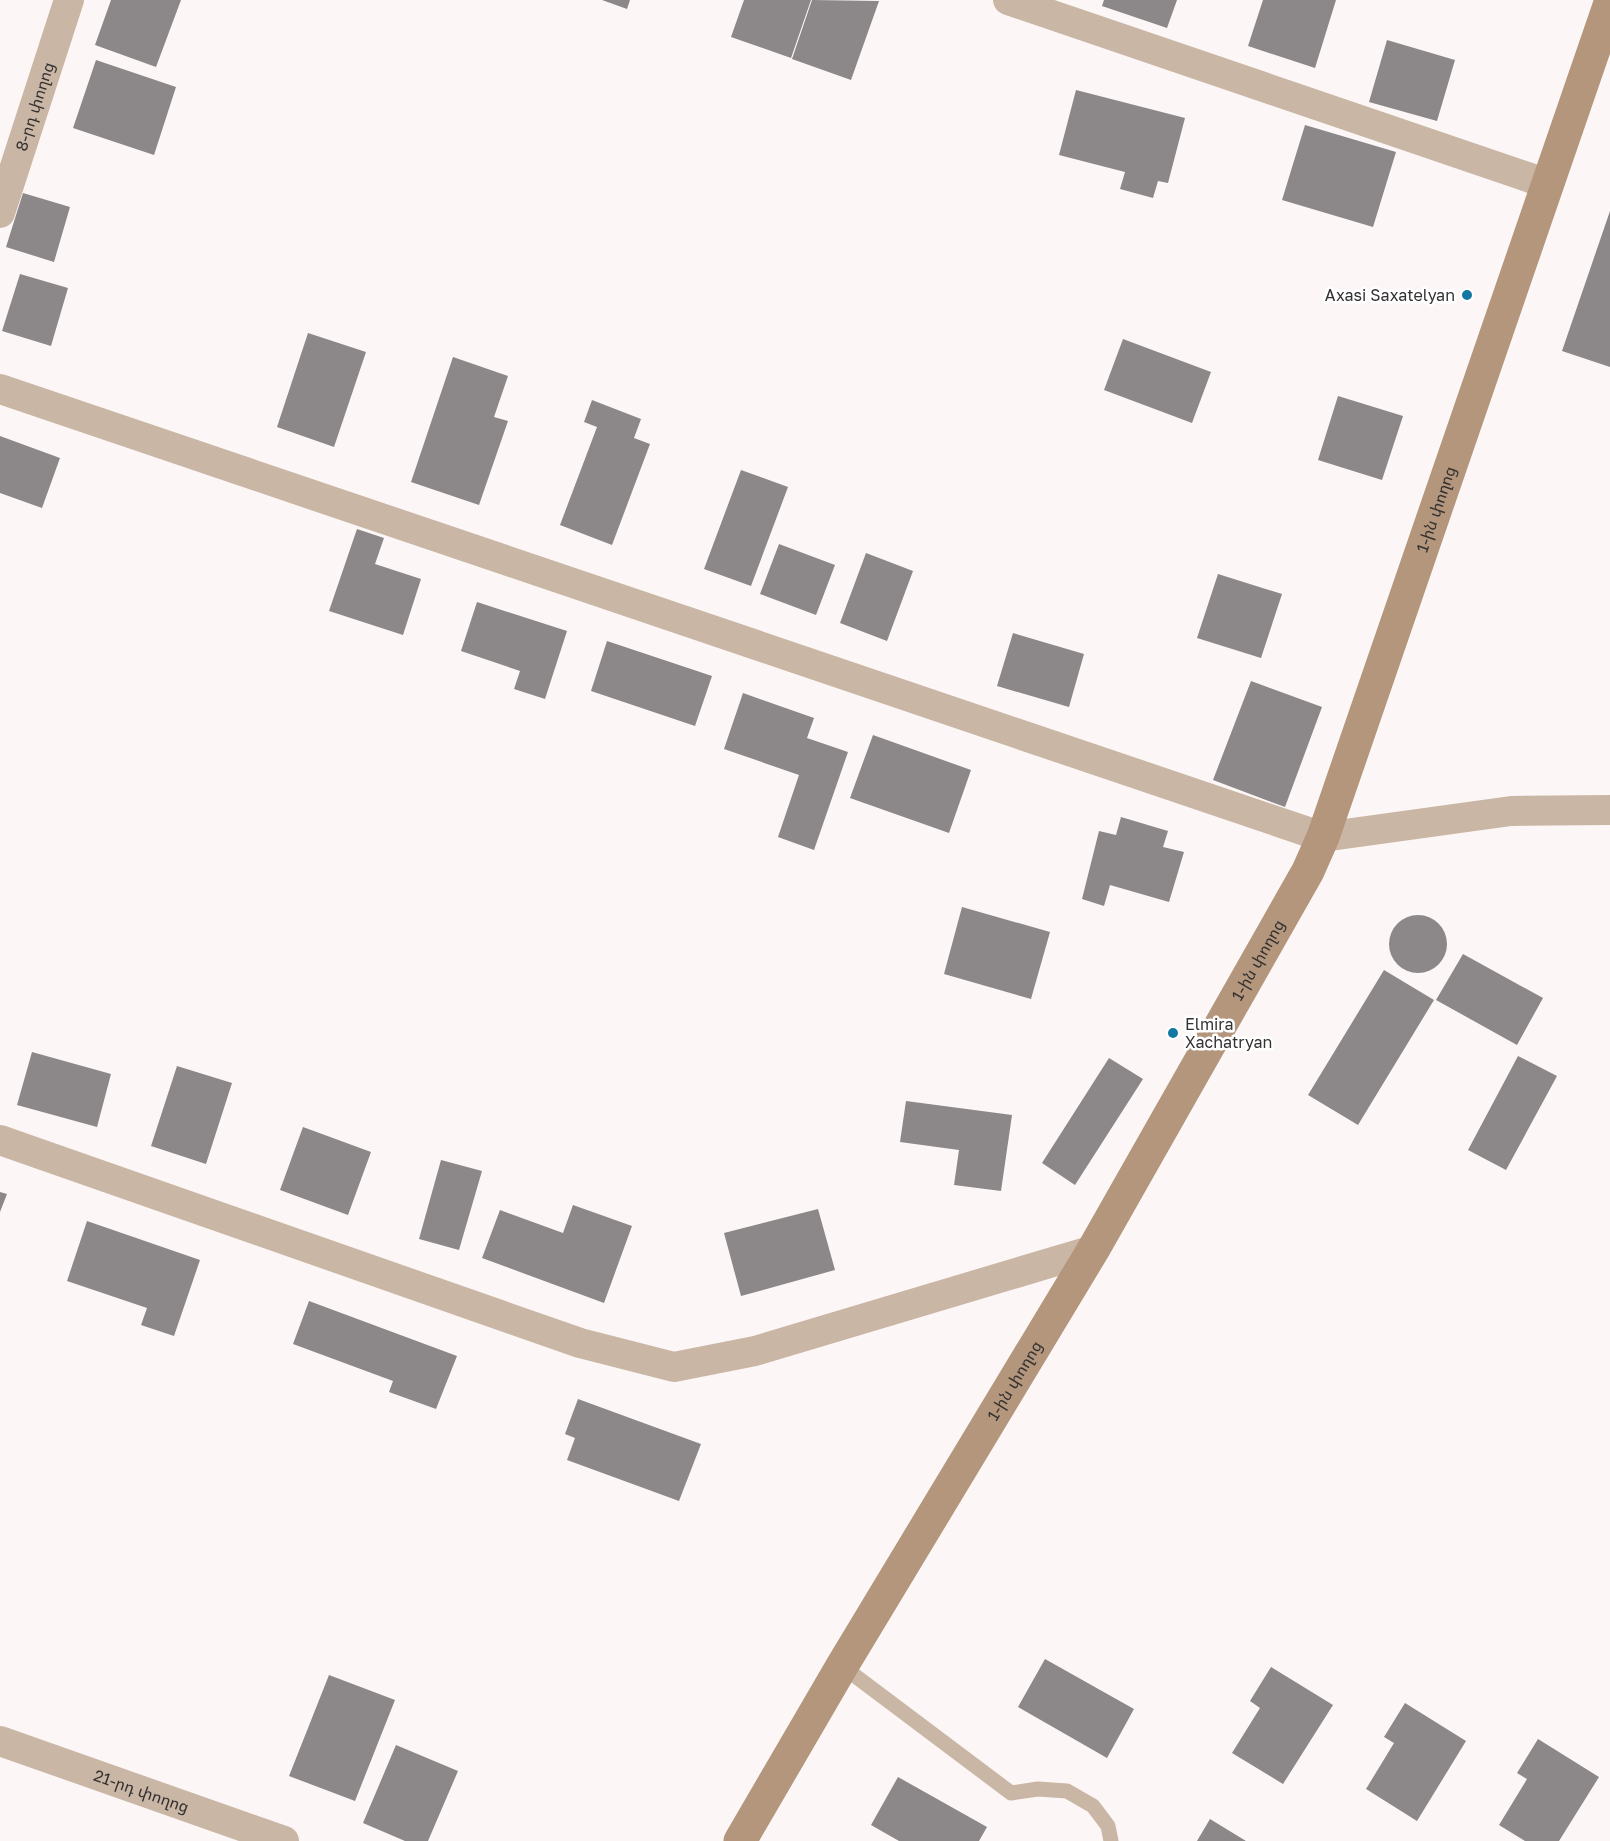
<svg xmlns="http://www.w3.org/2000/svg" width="1610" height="1841" font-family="'Golos Text','Noto Sans Armenian',sans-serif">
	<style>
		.building { fill: #8c8788 }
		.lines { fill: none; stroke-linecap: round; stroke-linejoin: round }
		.lane { stroke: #cab6a5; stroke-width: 15 }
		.street { stroke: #cab6a5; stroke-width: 30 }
		.secondary { stroke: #b3967c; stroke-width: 33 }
		.poi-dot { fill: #1377a3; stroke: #fff; stroke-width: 2 }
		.labels { text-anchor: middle; stroke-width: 5; stroke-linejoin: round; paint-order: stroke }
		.street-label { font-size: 16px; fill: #343231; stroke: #fff }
		.poi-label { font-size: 16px; fill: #343231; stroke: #fff; text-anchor: end }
	</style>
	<rect width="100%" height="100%" fill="#fcf7f6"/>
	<path class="building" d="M111,0H181L156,67L95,45Z
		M602,0H630L627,9Z
		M744,0H811L791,58L731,37Z
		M812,0L879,1L851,80L792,59Z
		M1104,0H1177L1167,28L1102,6Z
		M1263,0H1336L1315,68L1248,46Z
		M1387,40L1455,60L1437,121L1369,102Z
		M96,60L176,87L154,155L73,128Z
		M1076,90L1185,118L1168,183L1158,181L1153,198L1120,189L1125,172L1059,155Z
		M1305,125L1396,152L1373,227L1282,200Z
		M23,193L70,207L54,262L6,247Z
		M1610,211V367L1562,351Z
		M20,274L68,288L51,346L2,331Z
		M308,333L366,352L334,447L277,427Z
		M1123,339L1211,372L1192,423L1104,390Z
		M453,357L508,376L494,417L508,421L479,505L411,482Z
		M1338,396L1403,416L1382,480L1318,460Z
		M592,400L641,419L634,438L650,444L612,545L560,525L597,427L584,422Z
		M0,436L60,458L42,508L0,493Z
		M741,470L788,487L751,586L704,569Z
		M357,529L384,538L375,564L421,579L403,635L329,611Z
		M779,544L835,565L816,615L760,594Z
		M866,553L913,571L887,641L840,623Z
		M1218,574L1282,594L1261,658L1197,638Z
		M477,602L567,631L545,699L514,689L520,671L461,651Z
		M1013,633L1084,654L1069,707L997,686Z
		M607,641L712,676L695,726L591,691Z
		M1251,681L1322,707L1285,807L1213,780Z
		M743,693L814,718L807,738L848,752L814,850L778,837L799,775L724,749Z
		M873,735L971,770L949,833L850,798Z
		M1121,817L1168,831L1163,847L1184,852L1169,902L1110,885L1104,906L1082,899L1099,831L1116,835Z
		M962,907L1050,932L1031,999L944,974Z
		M1389 944a29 29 0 1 1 58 0a29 29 0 1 1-58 0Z
		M1463,954L1543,998L1517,1045L1436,1000Z
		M1384,970L1434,1000L1358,1125L1308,1095Z
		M32,1052L111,1074L97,1127L17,1105Z
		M1518,1056L1557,1076L1506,1170L1468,1150Z
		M1109,1058L1143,1079L1075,1185L1042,1163Z
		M177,1066L232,1083L206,1164L151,1146Z
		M906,1101L1012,1115L1001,1191L954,1185L959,1150L900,1142Z
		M303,1127L371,1152L348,1215L280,1190Z
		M441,1160L482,1171L459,1250L419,1239Z
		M0,1192L7,1194L0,1212Z
		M573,1205L632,1226L604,1303L482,1258L500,1210L563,1233Z
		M818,1209L835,1270L741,1296L724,1233Z
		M87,1221L200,1260L174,1336L141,1325L147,1308L67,1281Z
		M309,1301L457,1356L436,1409L389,1392L393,1381L293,1344Z
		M578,1399L701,1444L679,1501L567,1460L575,1438L565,1434Z
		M1045,1659L1134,1709L1107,1758L1018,1707Z
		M1271,1667L1333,1705L1283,1784L1232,1753L1260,1708L1250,1701Z
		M329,1675L395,1700L355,1801L289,1776Z
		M1405,1703L1466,1741L1417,1821L1366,1789L1394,1743L1384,1737Z
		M1538,1739L1599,1777L1559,1841H1525L1499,1825L1527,1779L1517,1773Z
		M396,1745L458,1771L428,1841H405L363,1823Z
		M898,1777L987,1827L979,1841H899L871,1825Z
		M1210,1819L1246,1841H1197Z"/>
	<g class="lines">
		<path class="lane" d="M842,1666L1011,1793L1038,1789L1067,1791L1093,1806L1108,1826L1111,1841"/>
		<g class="street">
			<path d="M1008,0L1548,184"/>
			<path id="s1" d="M0,213L69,0"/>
			<path d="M0,389L1323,837L1511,811L1610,810"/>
			<path d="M0,1140L580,1343L674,1367L755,1351L1093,1250"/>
			<path id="s2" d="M0,1741L284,1841"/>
		</g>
		<path class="secondary" id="s3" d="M740,1841L842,1666L1093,1250L1308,871L1323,837L1610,3"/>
	</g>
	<g class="poi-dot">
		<circle cx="1467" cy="295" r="6"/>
		<circle cx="1173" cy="1033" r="6"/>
	</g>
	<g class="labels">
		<g class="street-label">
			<text dy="6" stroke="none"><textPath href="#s1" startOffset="112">8-րդ փողոց</textPath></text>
			<text dy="6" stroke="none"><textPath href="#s3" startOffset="1508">1-ին փողոց</textPath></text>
			<text dy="6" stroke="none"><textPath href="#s3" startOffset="1022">1-ին փողոց</textPath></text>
			<text dy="6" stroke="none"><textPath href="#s3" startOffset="536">1-ին փողոց</textPath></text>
			<text dy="6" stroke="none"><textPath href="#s2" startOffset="150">21-րդ փողոց</textPath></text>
		</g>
		<g class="poi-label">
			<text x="1455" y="301">Axasi Saxatelyan</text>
			<text x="1185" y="1030" text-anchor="start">Elmira<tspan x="1185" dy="18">Xachatryan</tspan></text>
		</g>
	</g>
</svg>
